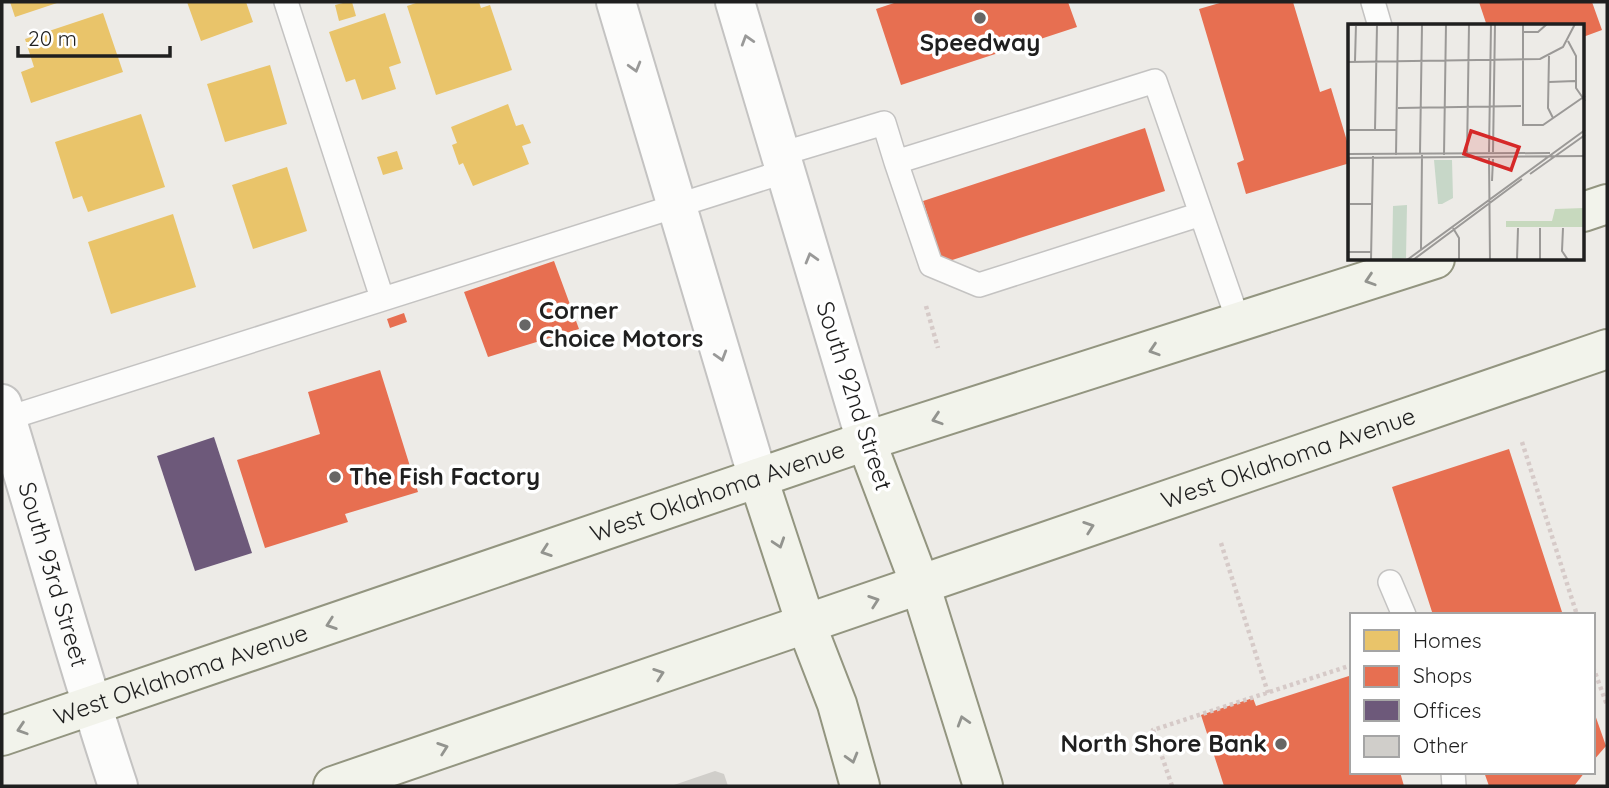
<svg xmlns="http://www.w3.org/2000/svg" width="1609" height="788" font-family="Quicksand,sans-serif">
	<style>
		.homes { fill: #e9c46a }
		.shops { fill: #e76f51 }
		.offices { fill: #6d597a }
		.building { fill: #d0ceca }
		.lines { fill: none; stroke-linecap: round; stroke-linejoin: round }
		.service-casing { stroke: #c4c3c2; stroke-width: 26 }
		.minor-casing { stroke: #c4c3c2; stroke-width: 42 }
		.tertiary-casing { stroke: #c4c3c2; stroke-width: 42 }
		.secondary-casing { stroke: #939580; stroke-width: 42 }
		.path { stroke: #d6cac8; stroke-width: 4.5; stroke-dasharray: 3.5 3.5; stroke-linecap: butt }
		.service { stroke: #fcfcfb; stroke-width: 23 }
		.minor { stroke: #fcfcfb; stroke-width: 38 }
		.tertiary { stroke: #fcfcfb; stroke-width: 38 }
		.secondary { stroke: #f2f3eb; stroke-width: 38 }
		.oneway { stroke: #999998 }
		.oneway2 { stroke: #93948f }
		.poi-dot { fill: #676665; stroke: #fff; stroke-width: 2.5 }
		.labels { text-anchor: middle; stroke-width: 7; stroke-linejoin: round; paint-order: stroke }
		.poi-label { font-size: 24px; font-weight: bold; fill: #1f1f1f; stroke: #fff; text-anchor: start }
		.street-label { font-size: 24px; fill: #1f1f1f; stroke: #fff }
		.inset-road { fill: none; stroke: #9b9997; stroke-width: 2 }
		.view { fill: #d62828; fill-opacity: 0.15; stroke: #d62828; stroke-width: 3.5 }
		.inset-edge { fill: none; stroke: #1f1f1f; stroke-width: 3.5 }
	</style>
	<rect width="100%" height="100%" fill="#edebe7"/>
	<path class="homes" d="M10,2H60L15,17Z
		M187,2H246L253,22L201,41Z
		M347,2H352L356,16L339,21L335,5Z
		M419,2H479L481,8L490,5L512,70L436,95L407,6Z
		M103,13L123,72L31,103L21,72L34,67L25,39Z
		M385,13L401,63L389,67L396,89L362,100L355,79L346,82L329,32Z
		M270,65L287,124L225,142L207,84Z
		M508,104L516,126L523,124L531,143L522,146L529,164L473,186L463,163L459,165L452,145L457,143L451,127Z
		M141,114L165,187L88,212L82,196L73,199L55,142Z
		M397,151L403,169L383,175L377,157Z
		M287,167L307,231L253,249L232,185Z
		M173,214L196,287L111,314L88,242Z"/>
	<path class="shops" d="M897,2H1068L1077,27L901,85L876,9Z
		M1223,2H1293L1320,92L1331,88L1350,151V163L1246,194L1237,163L1244,160L1199,9Z
		M1479,2H1592L1602,30L1583,37V26H1487Z
		M1145,128L1165,191L943,263L923,201Z
		M554,261L579,329L488,357L464,292Z
		M404,313L407,322L390,328L387,319Z
		M380,370L418,492L345,514L348,522L265,548L237,460L320,434L308,392Z
		M1509,449L1563,615H1433L1392,487Z
		M1352,675V772H1400L1404,786H1224L1201,715L1253,698L1256,706Z
		M1593,709L1606,746L1593,761Z
		M1484,772H1585L1574,786H1489Z"/>
	<path class="offices" d="M214,437L252,553L195,571L157,456Z"/>
	<path class="building" d="M715,771L724,774L728,786H671Z"/>
	<g class="lines">
		<g class="service-casing">
			<path id="service" d="M286,2L382,298
				M1373,2L1380,26
				M781,154L884,123L896,162
				M1201,214L979,285L931,265L896,162L1155,81L1239,323
				M2,420L786,171
				M1390,582L1404,615
				M1453,772L1454,786"/>
		</g>
		<g class="minor-casing">
			<g id="minor">
				<path id="s1" d="M2,404C41,531 76,660 118,786"/>
			</g>
		</g>
		<g class="tertiary-casing">
			<path id="tertiary" d="M616,2L758,478
				M735,2L866,441"/>
		</g>
		<g class="secondary-casing">
			<g id="secondary">
				<path d="M1583,212L1607,204"/>
				<path d="M866,441L920,584L983,786"/>
				<path d="M758,478L806,624L837,704L860,786"/>
				<path id="s2" d="M2,736L866,441L1435,259"/>
				<path id="s3" d="M333,786L1607,349"/>
			</g>
		</g>
		<path class="path" d="M926,306L938,348
			M1522,442L1577,615
			M1221,543L1268,693
			M1593,667L1607,705
			M1172,786L1153,730L1352,665"/>
		<use href="#service" class="service"/>
		<use href="#minor" class="minor"/>
		<use href="#tertiary" class="tertiary"/>
		<use href="#secondary" class="secondary"/>
	</g>
	<defs><path id="oneway-chevron" d="M-2-3.5L2.5 0L-2 3.5" fill="none" stroke-width="1.6" stroke-linecap="round" stroke-linejoin="round" transform="scale(1.75)"/></defs>
	<g class="oneway">
		<use href="#oneway-chevron" transform="translate(747 40) rotate(-107)"/>
		<use href="#oneway-chevron" transform="translate(635 67) rotate(74)"/>
		<use href="#oneway-chevron" transform="translate(811 258) rotate(-106)"/>
		<use href="#oneway-chevron" transform="translate(721 356) rotate(73)"/>
	</g>
	<g class="oneway2">
		<use href="#oneway-chevron" transform="translate(1370 280) rotate(162)"/>
		<use href="#oneway-chevron" transform="translate(1154 350) rotate(162)"/>
		<use href="#oneway-chevron" transform="translate(937 419) rotate(162)"/>
		<use href="#oneway-chevron" transform="translate(1089 527) rotate(-19)"/>
		<use href="#oneway-chevron" transform="translate(779 543) rotate(72)"/>
		<use href="#oneway-chevron" transform="translate(546 551) rotate(161)"/>
		<use href="#oneway-chevron" transform="translate(874 601) rotate(-19)"/>
		<use href="#oneway-chevron" transform="translate(331 624) rotate(161)"/>
		<use href="#oneway-chevron" transform="translate(659 674) rotate(-19)"/>
		<use href="#oneway-chevron" transform="translate(963 721) rotate(-107)"/>
		<use href="#oneway-chevron" transform="translate(22 729) rotate(162)"/>
		<use href="#oneway-chevron" transform="translate(443 748) rotate(-19)"/>
		<use href="#oneway-chevron" transform="translate(852 758) rotate(74)"/>
	</g>
	<g class="poi-dot">
		<circle cx="980" cy="18" r="7"/>
		<circle cx="525" cy="325" r="7"/>
		<circle cx="335" cy="477" r="7"/>
		<circle cx="1281" cy="744" r="7"/>
	</g>
	<g class="labels">
		<g class="poi-label">
			<text x="980" y="51" text-anchor="middle">Speedway</text>
			<text x="539" y="319">Corner<tspan x="539" dy="28">Choice Motors</tspan></text>
			<text x="349" y="485">The Fish Factory</text>
			<text x="1267" y="752" text-anchor="end">North Shore Bank</text>
		</g>
		<g class="street-label">
			<text transform="translate(854 396) rotate(72)" y="8">South 92nd Street</text>
			<text dy="8" stroke="none"><textPath href="#s3" startOffset="1010">West Oklahoma Avenue</textPath></text>
			<text dy="8" stroke="none"><textPath href="#s2" startOffset="756">West Oklahoma Avenue</textPath></text>
			<text dy="8" stroke="none"><textPath href="#s1" startOffset="178">South 93rd Street</textPath></text>
			<text dy="8" stroke="none"><textPath href="#s2" startOffset="189">West Oklahoma Avenue</textPath></text>
		</g>
	</g>
	<g transform="translate(1348 24)">
		<rect width="236" height="236" fill="#edebe7"/>
		<path d="M236,184V203H158V197H204L207,185Z" fill="#c7d9be"/>
		<path d="M86,136H104L105,174L94,180H90ZM59,181L58,234L44,236L45,182Z" fill="#c7d7c8"/>
		<path class="inset-road" d="M175,0V101H195L237,72M0,1L97,0M175,8H190L199,0M220,17L228,32V64L237,77M201,32L200,84L205,94M7,37L8,0M0,38L192,35L215,23L227,0M201,58L227,57M50,84L173,82M0,106H48M27,106L29,1M141,128L143,0M145,128L147,0M72,129L74,1M0,130L202,129M48,131L50,0M96,131L98,0M119,131L121,0M141,132L142,236M0,134L237,132M182,150L237,111M144,157L145,135M2,180H24M105,204L111,214V236M215,204L214,227L220,236M73,225L74,131M1,228H23M0,236L1,133M23,236L25,132M59,236L237,106M65,236L174,155M169,236L170,204M192,236V204"/>
		<path class="view" d="M123,107L171,123L163,146L116,130Z"/>
		<rect width="236" height="236" class="inset-edge"/>
	</g>
	<rect width="1609" height="788" fill="none" stroke="#1f1f1f" stroke-width="7"/>
	<rect x="1350" y="613" width="245" height="161" fill="#ffffff" stroke="#a5a5a5" stroke-width="2"/>
	<rect x="1364" y="630" width="35" height="21" fill="#e9c46a" stroke="#a5a5a5" stroke-width="2"/>
	<text x="1413" y="648" font-size="21" fill="#1f1f1f">Homes</text>
	<rect x="1364" y="666" width="35" height="21" fill="#e76f51" stroke="#a5a5a5" stroke-width="2"/>
	<text x="1413" y="683" font-size="21" fill="#1f1f1f">Shops</text>
	<rect x="1364" y="700" width="35" height="21" fill="#6d597a" stroke="#a5a5a5" stroke-width="2"/>
	<text x="1413" y="718" font-size="21" fill="#1f1f1f">Offices</text>
	<rect x="1364" y="736" width="35" height="21" fill="#d0ceca" stroke="#a5a5a5" stroke-width="2"/>
	<text x="1413" y="753" font-size="21" fill="#1f1f1f">Other</text>
	<path d="M18 46v10h152v-10" fill="none" stroke="#1f1f1f" stroke-width="3.5"/>
	<text x="28" y="46" font-size="21" fill="#1f1f1f" stroke="#ffffff" stroke-width="5" paint-order="stroke">20 m</text>
</svg>
